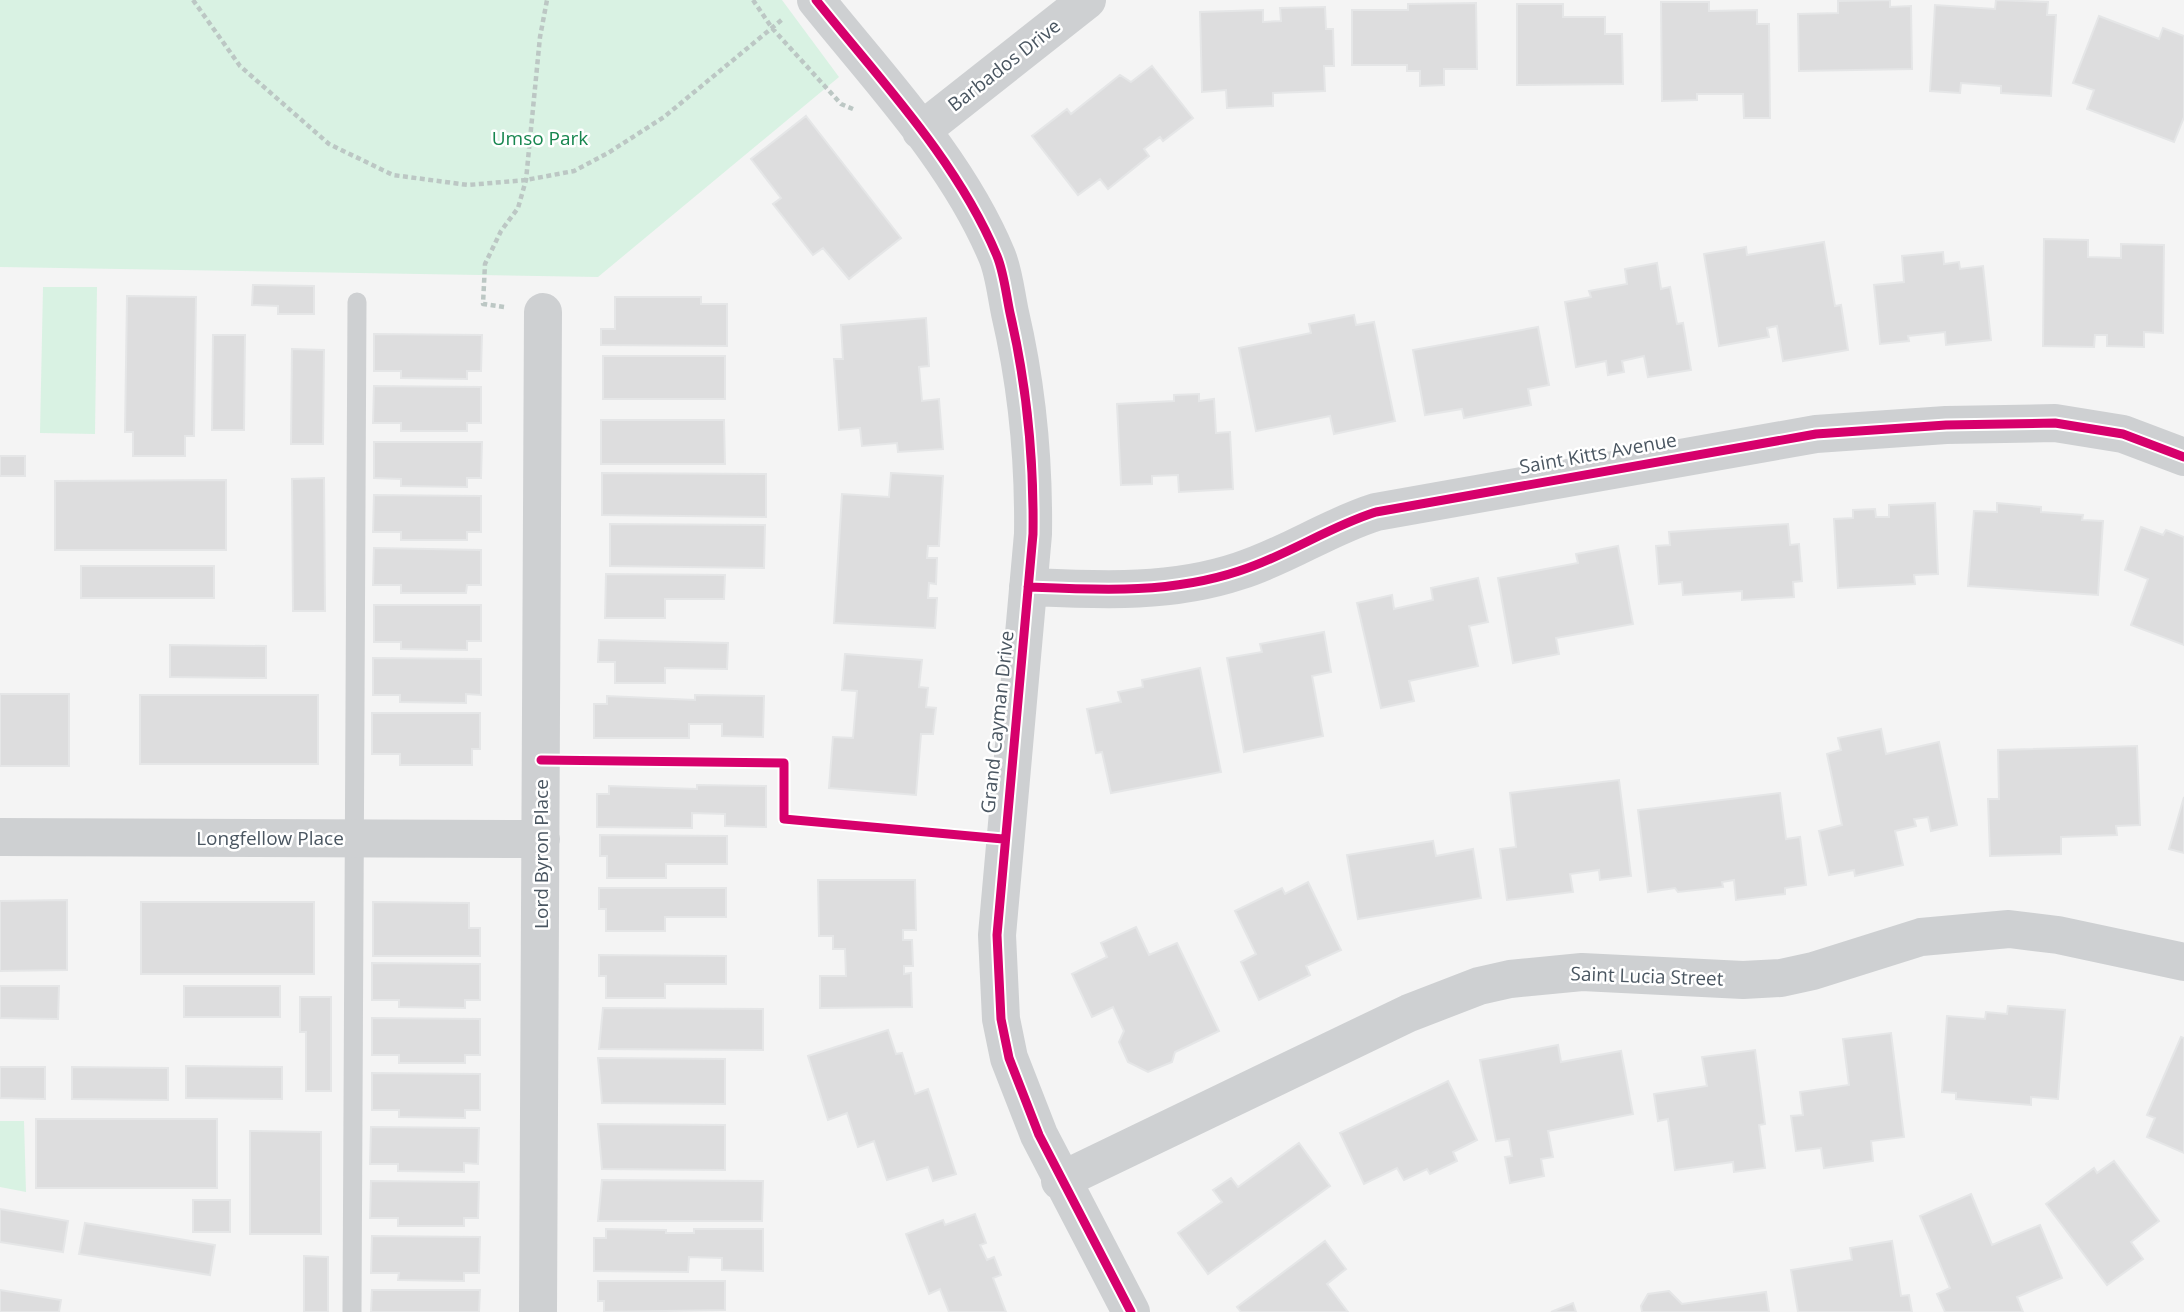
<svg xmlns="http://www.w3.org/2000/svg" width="2184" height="1312" font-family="'Open Sans',sans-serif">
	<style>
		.green { fill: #d9f2e3 }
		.building { fill: #ddddde; stroke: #e5e6e7; stroke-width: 2 }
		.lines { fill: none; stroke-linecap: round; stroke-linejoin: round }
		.path { stroke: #bcc7c4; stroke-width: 4.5; stroke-dasharray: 5 3.5; stroke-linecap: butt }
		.service { stroke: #ced0d2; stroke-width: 19 }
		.minor { stroke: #ced0d2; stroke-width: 38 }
		.cycleway-casing { stroke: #fff; stroke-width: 13 }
		.cycleway { stroke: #d6006c; stroke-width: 9 }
		.labels { text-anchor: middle; stroke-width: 5; stroke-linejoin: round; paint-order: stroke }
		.street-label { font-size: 19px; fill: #4a5661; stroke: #fff }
		.park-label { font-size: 19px; fill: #17864f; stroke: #fff }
	</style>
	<rect width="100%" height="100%" fill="#f4f4f4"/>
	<path class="green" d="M0,0H782L839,77L598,277L0,267Z
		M43,287H97L95,434L40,433Z
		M0,1121H24L26,1192L0,1187Z"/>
	<path class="building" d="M1890,0V7L1911,6L1912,69L1799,71L1798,14L1838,13V1Z
		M1996,0L2048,2L2047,15H2056L2051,96L2001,93V86L1961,83L1960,93L1930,91L1935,5L1995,9Z
		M1661,2H1709V11L1757,10V24H1769L1770,118H1744L1743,94H1697V100L1662,101Z
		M1476,3L1477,69H1444V85L1420,86V71H1407V65H1352V10H1408V4Z
		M1517,4H1563V17H1605V34H1622L1623,84L1517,85Z
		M1325,7L1326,29H1333L1334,66H1324L1325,91L1273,93V106L1227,108L1226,90L1202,92L1200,12L1263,10V22L1281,21L1280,8Z
		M2099,16L2159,39L2163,28L2184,36V117L2174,142L2087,109L2094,90L2073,83Z
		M1152,66L1193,118L1163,141L1160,137L1144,149L1149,156L1108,189L1100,179L1078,195L1032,136L1067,109L1071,114L1120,75L1131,82Z
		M806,116L901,238L849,279L823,248L813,255L773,204L781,198L751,159Z
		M2044,239L2088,240V257L2121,258V244L2164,245L2163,333L2144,332V347L2107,346V335H2095L2094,347L2043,346Z
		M1824,242L1835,306L1841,305L1848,350L1783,361L1777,326L1767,328L1769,337L1719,346L1704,254L1746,247L1747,255Z
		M1943,252L1944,264L1959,262L1960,269L1983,266L1991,340L1946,345L1945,332L1908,336L1909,341L1880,344L1874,285L1904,282L1902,256Z
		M1657,263L1661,289L1670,287L1677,324L1683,323L1691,370L1648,377L1644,356L1622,361L1624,372L1608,375L1606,361L1576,367L1565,302L1591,297L1589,291L1627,284L1625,269Z
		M253,285L314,286V314H278V306L252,305Z
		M127,296L196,297L194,436H185V456H133V432H125Z
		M615,297H701V304H727V346L601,345V329H615Z
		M1354,315L1356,325L1374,322L1395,421L1334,434L1330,416L1256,431L1239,348L1311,333L1309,324Z
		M926,318L929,366L919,367L922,401L939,399L943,449L898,452L897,443L862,446L860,428L839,430L834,359H843L841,325Z
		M1538,327L1549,385L1528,389L1531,405L1464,418L1462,409L1425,415L1413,350Z
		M374,334L482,335L481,371H467V379L401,378V371H374Z
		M213,335H245L244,430H212Z
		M292,349L324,350L323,444H291Z
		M603,356H725V399H603Z
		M374,386L481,387V423H467V431H401V423H373Z
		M1199,394V401L1214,399L1216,433L1230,432L1233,489L1179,492L1178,475L1152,476V484L1121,485L1117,404L1174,401V395Z
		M601,420H724L725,464H601Z
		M374,442H482L481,478H467V487L401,486V479L374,478Z
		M0,456H25V476H0Z
		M602,473L766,474V517L602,515Z
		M891,473L943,476L939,546H928L927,558H937L936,584L929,583L928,598H937L935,628L834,623L842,494L889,497Z
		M324,478L325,611H293L292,479Z
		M226,480V550H55V481Z
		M374,495L481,496V532H467V540H401V532H373Z
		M1935,503L1938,574L1914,575L1915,584L1838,588L1834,519L1853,518V510L1875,509L1876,517H1889V505Z
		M1997,503L2041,507V512L2083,515L2082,520L2103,521L2098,595L1968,586L1974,511L1997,512Z
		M610,524L765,525L764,568L610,566Z
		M1788,524L1790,545L1799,544L1802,581L1793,582L1794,597L1742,600V591L1683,595L1682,582L1659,584L1656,546L1670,545L1669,532Z
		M2141,527L2163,535L2166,530L2184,537V645L2131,625L2148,579L2125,570Z
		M1618,546L1633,624L1556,638L1559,654L1513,663L1498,578L1578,563L1576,554Z
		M374,548L481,550V585H467L466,593H401V585H373Z
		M81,566H214V598H81Z
		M606,574L725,575L724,599H665V618H605Z
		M1478,578L1488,622L1469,626L1478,666L1409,681L1414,701L1381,708L1357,603L1392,595L1394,609L1433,600L1431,588Z
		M374,605H481V641H467V650L401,649V642H374Z
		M1324,632L1331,672L1312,676L1323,736L1244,752L1227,658L1262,652L1260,644Z
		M599,640L728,643L727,669L665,668V683H615V662H598Z
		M170,645L266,646V678L170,677Z
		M845,654L922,660L919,687L928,688L926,707L936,708L933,734H921L916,795L829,788L833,737L853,738L857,691L842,690Z
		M373,658L481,659V695L466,694V703L400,702V695H373Z
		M1200,668L1221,772L1111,793L1102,752L1096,753L1087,709L1121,702L1118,692L1143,687L1142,680Z
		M0,694H69V766H0Z
		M140,695H318V764H140Z
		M695,695L764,696L763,737L722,736V724H689V738H594V704H607V696L695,700Z
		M372,713H480V749H472V765H400V754H372Z
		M1881,729L1886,754L1939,742L1957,825L1931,831L1928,817L1914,819L1916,826L1895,831L1903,865L1855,876L1854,870L1829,875L1819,831L1842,825L1827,754L1841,750L1838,738Z
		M2137,746L2140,825L2116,826L2117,835L2061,837V854L1990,856L1988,799H1999L1998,750Z
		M1619,780L1631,876L1600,880L1599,870L1570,874L1573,892L1507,900L1500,849L1516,847L1510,793Z
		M697,785L766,786V827L725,826V814L692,813V828L597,827V794H609V786L697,789Z
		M1780,793L1786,839L1800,837L1806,885L1785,888V894L1736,900L1734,880L1722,882L1723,887L1678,892L1675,888L1648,892L1638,810Z
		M2184,797V853L2169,849Z
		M600,835L727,836V864H666V878H607V856H600Z
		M1433,841L1436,856L1473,849L1481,898L1358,919L1347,855Z
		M818,880H915L916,930H903V940H912L913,966H904V974L911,973L912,1007L820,1008V976H846L845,949H833V936H819Z
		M1308,882L1341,950L1306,966L1310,975L1259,1000L1241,962L1256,954L1235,911L1282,888L1285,894Z
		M599,888H726V917H665V931H606V909H599Z
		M67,900V970L0,971V901Z
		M141,902H314V974H141Z
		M373,902L469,903V928H480V956H373Z
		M1136,927L1149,955L1177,943L1219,1031L1175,1052L1172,1062L1148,1072L1128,1062L1119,1042L1124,1031L1113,1007L1092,1017L1072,974L1107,957L1101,943Z
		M599,955L726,956V984H665V998H606V976H599Z
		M372,963L480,964V1000H465V1008L399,1007V1000H372Z
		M0,986H59L58,1019L0,1018Z
		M184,986H280V1017H184Z
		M300,997H331V1091H306V1032H300Z
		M2008,1006L2065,1010L2058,1099L2031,1097V1105L1956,1099V1093L1942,1092L1947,1016L1985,1019L1986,1012L2007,1014Z
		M603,1008L763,1009V1050L599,1049Z
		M372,1018L480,1019V1055H465V1063H399V1055H372Z
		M888,1030L896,1054L902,1053L915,1094L928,1089L956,1174L933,1181L928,1167L887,1180L874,1141L858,1147L847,1113L828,1120L808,1056Z
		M1891,1033L1904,1137L1871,1141L1873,1161L1824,1168L1821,1148L1796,1151L1791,1116L1803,1115L1800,1092L1849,1085L1843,1039Z
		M2181,1037L2184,1038V1153L2147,1137L2155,1118L2147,1115Z
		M1558,1045L1561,1062L1621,1051L1633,1114L1548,1131L1553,1157L1541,1159L1544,1176L1510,1183L1505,1157L1512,1156L1509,1139L1496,1141L1480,1060Z
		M1755,1050L1765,1124L1759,1125L1765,1168L1734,1172L1733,1162L1675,1170L1668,1119L1658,1121L1654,1094L1707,1086L1702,1057Z
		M598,1058L725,1059V1104L602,1103Z
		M186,1066L282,1067V1099L186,1098Z
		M0,1067H45V1099L0,1098Z
		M72,1067L168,1068V1100L72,1099Z
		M372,1073L480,1074V1110H465V1118L399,1117V1110H372Z
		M1448,1081L1477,1140L1453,1152L1457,1161L1430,1174L1427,1169L1404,1180L1397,1168L1364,1184L1340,1133Z
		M36,1119H217V1188H36Z
		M598,1124L725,1125V1170L602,1169Z
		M371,1127L479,1128L478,1164L464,1163V1172L398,1171V1164H370Z
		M250,1131L321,1132V1234H250Z
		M1299,1143L1330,1186L1208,1274L1178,1233L1222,1202L1213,1190L1231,1178L1238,1187Z
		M2114,1161L2159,1221L2131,1242L2143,1259L2107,1285L2046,1204L2094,1168L2097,1173Z
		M602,1180L763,1181L762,1221H598Z
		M371,1181L479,1182L478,1218H464V1226H398V1218H370Z
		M1971,1194L1992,1245L2040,1225L2062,1278L2017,1297L2023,1312H1945L1937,1294L1950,1288L1920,1216Z
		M193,1200H230V1232H193Z
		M0,1209L68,1221L63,1252L0,1242Z
		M975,1214L986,1243L980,1245L987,1260L994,1257L1001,1275L993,1278L1006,1312H949L940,1289L929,1294L906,1234L943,1220L945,1225Z
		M85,1223L215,1245L210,1275L79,1254Z
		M606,1229L666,1230V1233H694V1229H763V1271L722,1270V1258L689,1257L688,1272L594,1271V1238H606Z
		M372,1236L480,1237L479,1273H464V1281L398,1280L399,1273H371Z
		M1325,1241L1346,1269L1327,1284L1348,1312H1241L1237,1307Z
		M1892,1241L1901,1296L1909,1295L1912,1312H1798L1791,1270L1852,1260L1850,1248Z
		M304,1256L328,1257V1312H304Z
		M598,1281H725V1310L604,1312V1301H598Z
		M0,1290L61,1300L59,1312H0Z
		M372,1290H480L479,1312H371Z
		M1669,1291L1682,1304L1766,1292L1769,1312H1642L1641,1306L1648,1294Z
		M1573,1303L1576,1312H1551Z"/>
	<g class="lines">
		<path class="path" d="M193,0L240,66L329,144L393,175L468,185L526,180L574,171L608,153L664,117L784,18
			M753,0L772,28L841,104L853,109
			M504,307L483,304L485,264L501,231L518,208L526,180L540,37L547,0"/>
		<path class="service" d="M352,1312L357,302"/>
		<path class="minor" d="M816,0C880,80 957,160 997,256C1004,273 1006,294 1010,313C1027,386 1034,459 1033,534L997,935L1001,1019L1009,1058L1039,1135L1131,1312
			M921,131L1087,0
			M1028,587C1099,590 1170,594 1239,571C1287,556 1328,527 1376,512L1816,434L1946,425L2055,423L2123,434L2184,457
			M0,837L541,839
			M1060,1181L1409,1013L1479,986L1510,979L1582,972L1743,980L1781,978L1813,971L1921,937L2009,929L2058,935L2184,962
			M538,1312L543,312"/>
		<g class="cycleway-casing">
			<path id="cycleway" d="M816,0C880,80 957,160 997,256C1004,273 1006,294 1010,313C1027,386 1034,459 1033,534L997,935L1001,1019L1009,1058L1039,1135L1131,1312
				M1028,587C1099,590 1170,594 1239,571C1287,556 1328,527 1376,512L1816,434L1946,425L2055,423L2123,434L2184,457
				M541,760L784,763V819L1003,839"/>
		</g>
		<use href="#cycleway" class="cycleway"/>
	</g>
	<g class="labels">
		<g class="street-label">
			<text transform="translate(1004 65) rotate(-38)" y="7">Barbados Drive</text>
			<text transform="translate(1598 453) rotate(-10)" y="7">Saint Kitts Avenue</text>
			<text transform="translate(997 722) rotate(-84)" y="7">Grand Cayman Drive</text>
			<text x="270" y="845">Longfellow Place</text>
			<text transform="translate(541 854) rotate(-90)" y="7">Lord Byron Place</text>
			<text transform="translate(1647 976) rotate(2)" y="7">Saint Lucia Street</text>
		</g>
		<g class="park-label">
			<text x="540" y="145">Umso Park</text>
		</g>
	</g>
</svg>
